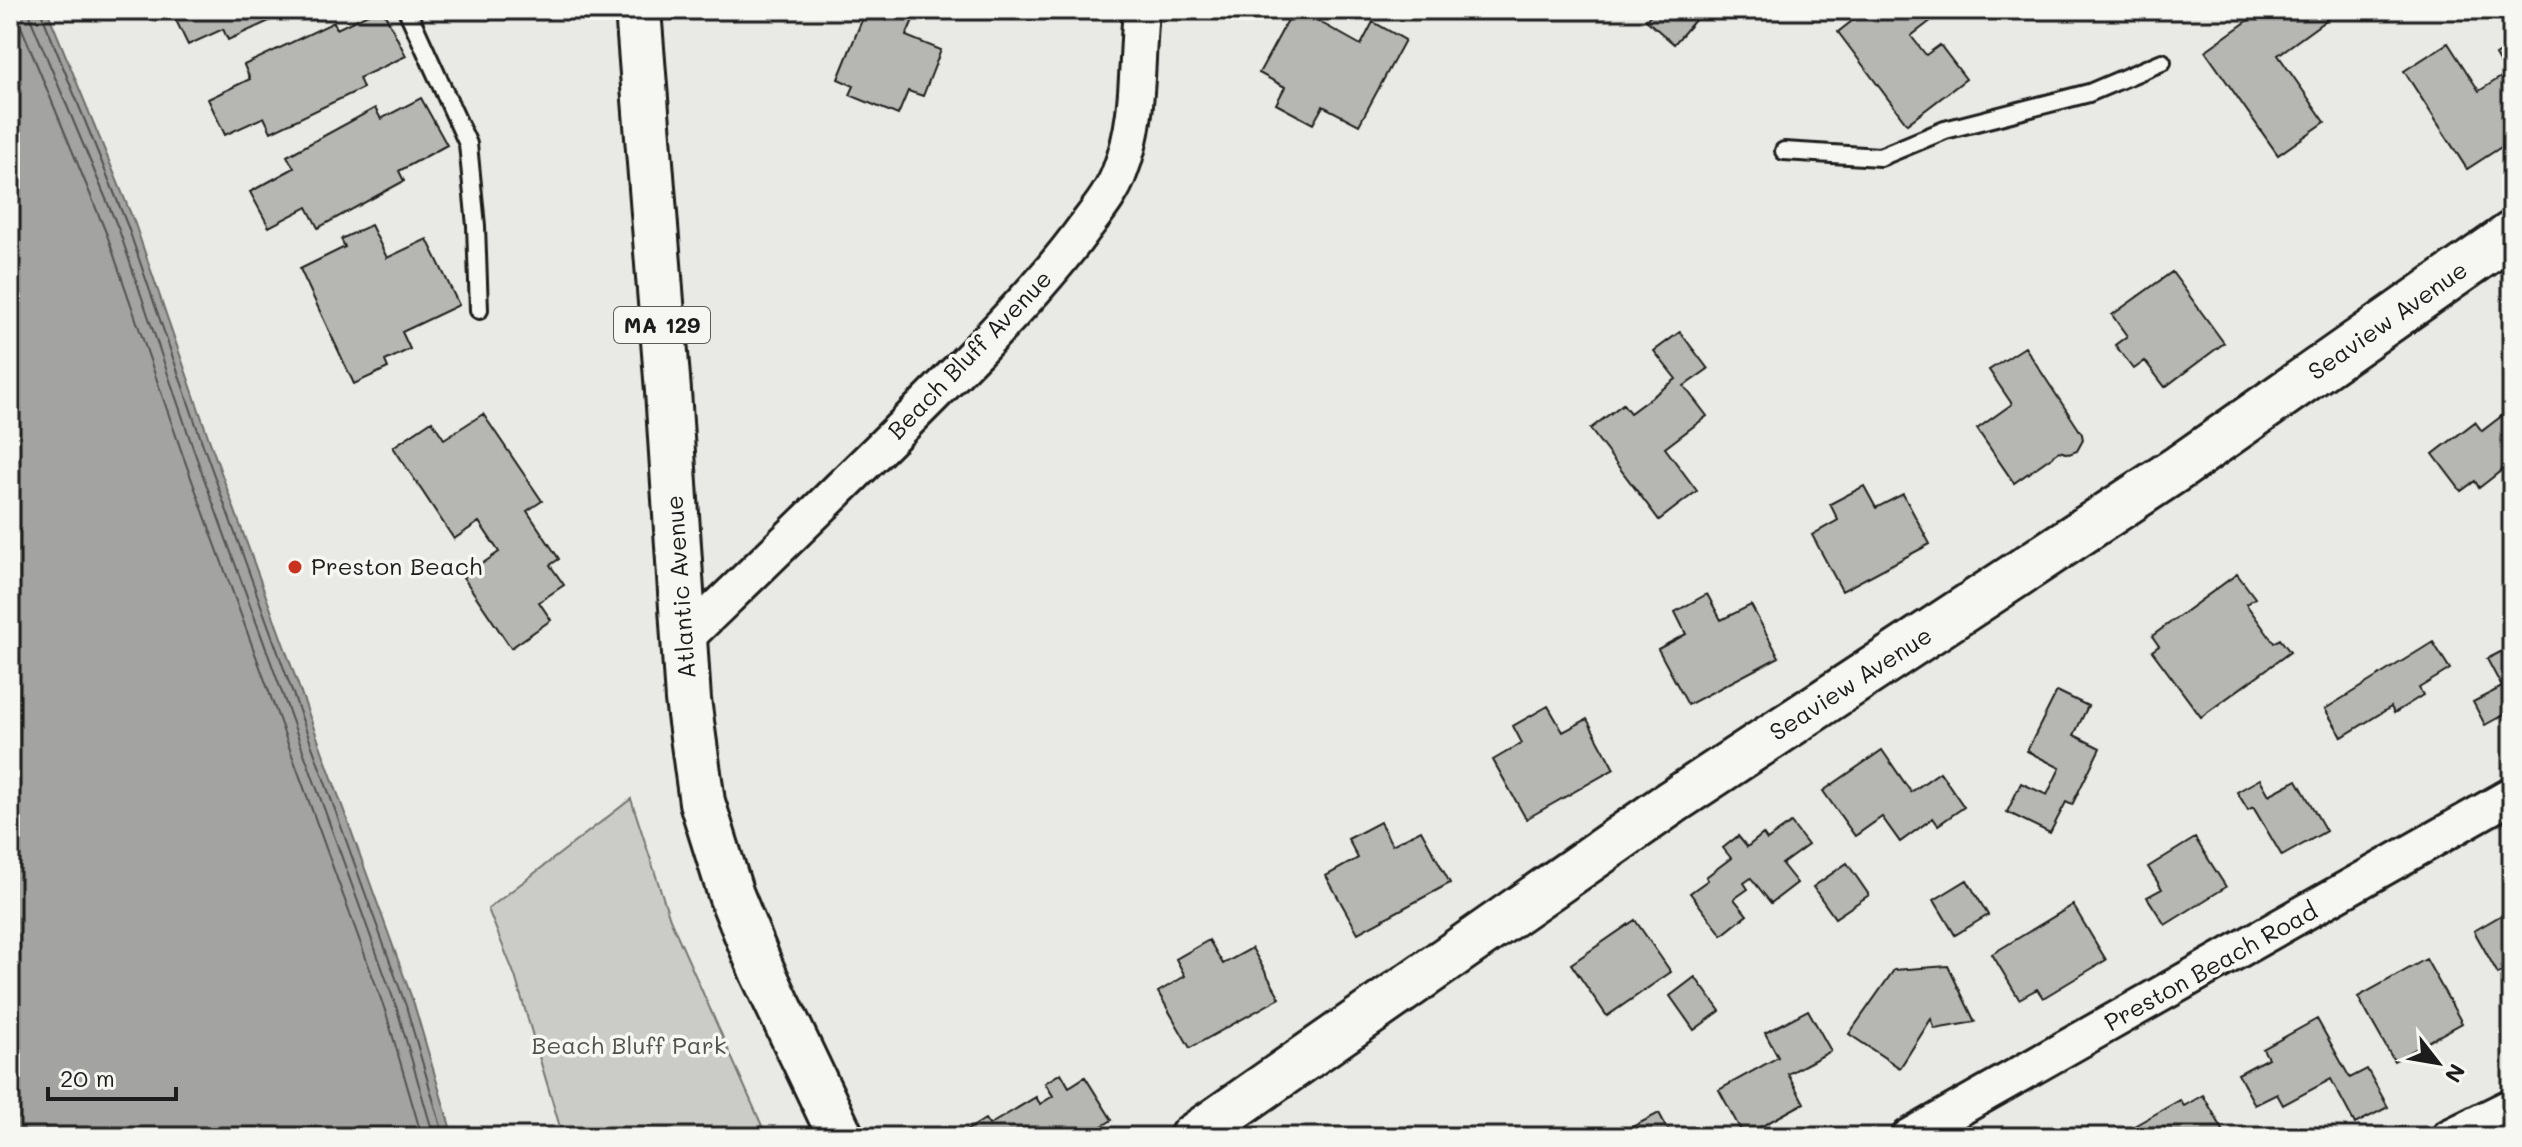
<svg xmlns="http://www.w3.org/2000/svg" width="2522" height="1147" font-family="Mali,sans-serif">
	<style>
		.green { fill: #cbcbc7; stroke: #747472; stroke-width: 2 }
		.water { fill: #a3a3a1; stroke: #6d6d6c; stroke-width: 2 }
		.lines { fill: none; stroke-linecap: round; stroke-linejoin: round }
		.shore { stroke: #525251; stroke-width: 2 }
		.building { fill: #b6b6b3; stroke: #1c1c1c; stroke-width: 2 }
		.lane-casing { stroke: #1c1c1c; stroke-width: 22 }
		.street-casing { stroke: #1c1c1c; stroke-width: 40 }
		.secondary-casing { stroke: #1c1c1c; stroke-width: 50 }
		.primary-casing { stroke: #1c1c1c; stroke-width: 50 }
		.lane { stroke: #f6f6f2; stroke-width: 16 }
		.street { stroke: #f6f6f2; stroke-width: 34 }
		.secondary { stroke: #f6f6f2; stroke-width: 44 }
		.primary { stroke: #f6f6f2; stroke-width: 44 }
		.poi-dot { fill: #c8321e; stroke: #f6f6f2; stroke-width: 3 }
		.labels { text-anchor: middle; stroke-width: 7; stroke-linejoin: round; paint-order: stroke }
		.shield { fill: #f6f6f2; stroke: #5d5d5c; stroke-width: 2 }
		.shield-label { font-size: 22px; font-weight: bold; fill: #1c1c1c }
		.street-label { font-size: 24px; fill: #1c1c1c; stroke: #f6f6f2 }
		.poi-label { font-size: 24px; fill: #1c1c1c; stroke: #f6f6f2; text-anchor: start }
		.park-label { font-size: 24px; fill: #51514f; stroke: #f6f6f2 }
	</style>
	<rect width="100%" height="100%" fill="#e9e9e5"/>
	<filter id="ink" filterUnits="userSpaceOnUse"><feTurbulence type="fractalNoise" baseFrequency=".0125" numOctaves="2"/><feDisplacementMap in="SourceGraphic" scale="16" xChannelSelector="R" yChannelSelector="G"/><feConvolveMatrix kernelMatrix="1 2 1 2 8 2 1 2 1" color-interpolation-filters="sRGB"/></filter>
	<g filter="url(#ink)">
		<path class="green" d="M631,799L670,919L767,1137H563L515,976L488,909Z"/>
		<path class="water" d="M10,10H47L135,224L210,442L414,1004L453,1137H10Z"/>
		<g class="lines">
			<path class="shore" d="M18,10L20,24L107,235L182,453L386,1013L422,1137
				M30,10L31,20L119,230L193,448L397,1009L434,1137
				M40,10L128,227L203,445L406,1006L444,1137"/>
		</g>
		<path class="building" d="M171,10H293L228,40L223,29L188,45Z
			M376,10H383L406,56L359,78L363,88L271,132L264,117L225,135L208,99L250,79L244,65L334,22L337,29Z
			M866,10L881,16L884,10H909L916,13L906,36L941,50L923,96L908,91L898,115L850,95L854,86L838,79Z
			M1276,10H1298L1361,45L1373,22L1405,40L1359,125L1323,106L1313,124L1276,104L1285,87L1259,73L1289,18Z
			M1651,10H1704L1674,44L1646,20L1653,12Z
			M1866,10H1945L1911,36L1926,55L1940,45L1966,79L1907,124L1838,32Z
			M2263,10H2329L2333,15L2278,55L2325,122L2278,155L2205,51Z
			M2448,43L2479,91L2506,74L2495,55L2512,44V140L2467,169L2404,71Z
			M421,98L447,145L399,171L404,181L318,228L307,207L269,227L250,192L294,168L287,156L375,108L381,119Z
			M371,225L387,258L427,239L459,305L402,332L410,349L385,361L388,368L354,384L300,269L345,247L341,239Z
			M2172,272L2224,343L2165,387L2145,361L2134,369L2115,345L2127,336L2112,315Z
			M1680,332L1708,369L1684,386L1707,416L1665,448L1697,491L1659,520L1590,429L1623,404L1630,413L1676,379L1654,351Z
			M2025,347L2082,434L2083,440L2077,451L2069,454L2060,451L2014,483L1977,429L2012,404L1989,370Z
			M2512,408V475L2508,478L2502,470L2479,488L2475,481L2461,491L2433,454L2475,422L2482,431Z
			M483,414L542,501L527,511L559,559L550,565L564,585L539,602L551,620L511,648L463,577L499,552L479,522L454,539L393,447L432,421L444,439Z
			M1864,486L1876,508L1903,494L1930,544L1842,591L1812,535L1838,520L1830,504Z
			M2237,574L2255,598L2246,604L2274,643L2280,639L2290,652L2201,717L2152,651L2159,646L2152,636Z
			M1707,594L1721,620L1751,605L1779,657L1688,705L1658,649L1686,634L1675,612Z
			M2433,642L2450,669L2419,688L2423,695L2394,713L2391,707L2342,737L2325,709Z
			M2512,646V710L2485,725L2473,702L2502,687L2487,659Z
			M2057,691L2088,706L2074,735L2100,748L2072,805L2066,802L2050,833L2007,812L2021,783L2047,795L2060,768L2027,751Z
			M1548,706L1563,732L1587,719L1614,769L1526,819L1493,760L1522,743L1513,726Z
			M1882,750L1911,792L1940,772L1964,807L1938,825L1933,818L1900,842L1882,817L1855,836L1823,791Z
			M2260,779L2269,795L2297,780L2326,831L2282,856L2253,807L2248,810L2237,792Z
			M1380,822L1392,845L1421,830L1450,883L1358,933L1326,876L1358,858L1348,839Z
			M1791,823L1808,845L1782,864L1797,883L1771,903L1751,878L1744,883L1748,889L1734,899L1747,915L1722,935L1690,893L1708,880L1706,877L1731,858L1723,848L1738,836L1747,847L1763,834L1767,840Z
			M2195,838L2226,887L2165,925L2147,897L2162,889L2148,867Z
			M1847,863L1869,895L1835,918L1813,887Z
			M1967,880L1988,915L1955,935L1934,900Z
			M2073,905L2106,960L2043,998L2037,989L2019,999L1992,954Z
			M2512,909V966L2498,974L2474,931Z
			M1635,920L1671,972L1607,1016L1571,964Z
			M1209,940L1223,964L1252,948L1280,998L1190,1048L1158,992L1185,976L1176,959Z
			M2426,959L2462,1023L2394,1061L2358,997Z
			M1948,966L1975,1022L1935,1029L1931,1019L1900,1068L1849,1034L1894,970Z
			M1695,977L1720,1011L1694,1030L1670,996Z
			M1808,1010L1831,1051L1788,1074L1804,1103L1744,1136L1719,1090L1778,1057L1765,1033Z
			M2317,1019L2350,1078L2367,1069L2388,1107L2355,1124L2331,1079L2283,1105L2277,1094L2255,1105L2238,1074L2268,1058L2263,1049Z
			M1061,1073L1069,1087L1085,1077L1112,1120L1084,1137H956L985,1119L989,1125L1036,1097L1040,1104L1053,1096L1045,1083Z
			M2203,1095L2227,1137H2122L2120,1134L2180,1100L2184,1106Z
			M1659,1113L1672,1137H1613Z"/>
		<g class="lines">
			<g class="lane-casing">
				<path id="lane" d="M407,10L468,144L476,226L479,310
					M1784,151L1880,157L1945,130L2089,93L2162,62"/>
			</g>
			<g class="street-casing">
				<path id="street" d="M685,639C785,542 885,446 982,346C1018,308 1054,270 1085,227C1098,210 1113,192 1120,171C1140,121 1136,63 1141,10
					M1909,1137L2512,795
					M2449,1137L2512,1106"/>
			</g>
			<g class="secondary-casing">
				<path id="secondary" d="M1192,1137L1672,802L2180,467L2512,234"/>
			</g>
			<g class="primary-casing">
				<path id="primary" d="M638,10L668,391L688,700L702,802L731,895L762,971L841,1137"/>
			</g>
			<use href="#lane" class="lane"/>
			<use href="#street" class="street"/>
			<use href="#secondary" class="secondary"/>
			<use href="#primary" class="primary"/>
		</g>
	</g>
	<circle class="poi-dot" cx="295" cy="567" r="8"/>
	<g class="labels">
		<rect class="shield" x="614" y="307" width="96" height="36" rx="6"/>
		<g class="shield-label">
			<text x="662" y="333">MA 129</text>
		</g>
		<g class="street-label">
			<text transform="translate(2388 321) rotate(-35)" y="8">Seaview Avenue</text>
			<text transform="translate(970 355) rotate(-46)" y="8">Beach Bluff Avenue</text>
			<text transform="translate(681 587) rotate(-94)" y="8">Atlantic Avenue</text>
			<text transform="translate(1851 684) rotate(-33)" y="8">Seaview Avenue</text>
			<text transform="translate(2211 967) rotate(-29)" y="8">Preston Beach Road</text>
		</g>
		<g class="poi-label">
			<text x="311" y="575">Preston Beach</text>
		</g>
		<g class="park-label">
			<text x="629" y="1054">Beach Bluff Park</text>
		</g>
	</g>
	<rect width="2522" height="1147" fill="none" stroke="#f6f6f2" stroke-width="40"/>
	<rect x="20" y="20" width="2482" height="1107" fill="none" stroke="#1c1c1c" stroke-width="3" filter="url(#ink)"/>
	<g transform="translate(2438 1063) rotate(121)" stroke="#f6f6f2" stroke-width="6" paint-order="stroke">
	<path d="M0-6L14 30L0 20L-14 30Z" fill="#1c1c1c"/>
	<text y="-12" font-size="22" font-weight="bold" text-anchor="middle" fill="#1c1c1c">N</text>
	</g>
	<path d="M48 1087v12h128v-12" fill="none" stroke="#1c1c1c" stroke-width="4"/>
	<text x="60" y="1087" font-size="24" fill="#1c1c1c" stroke="#f6f6f2" stroke-width="6" paint-order="stroke">20 m</text>
</svg>
